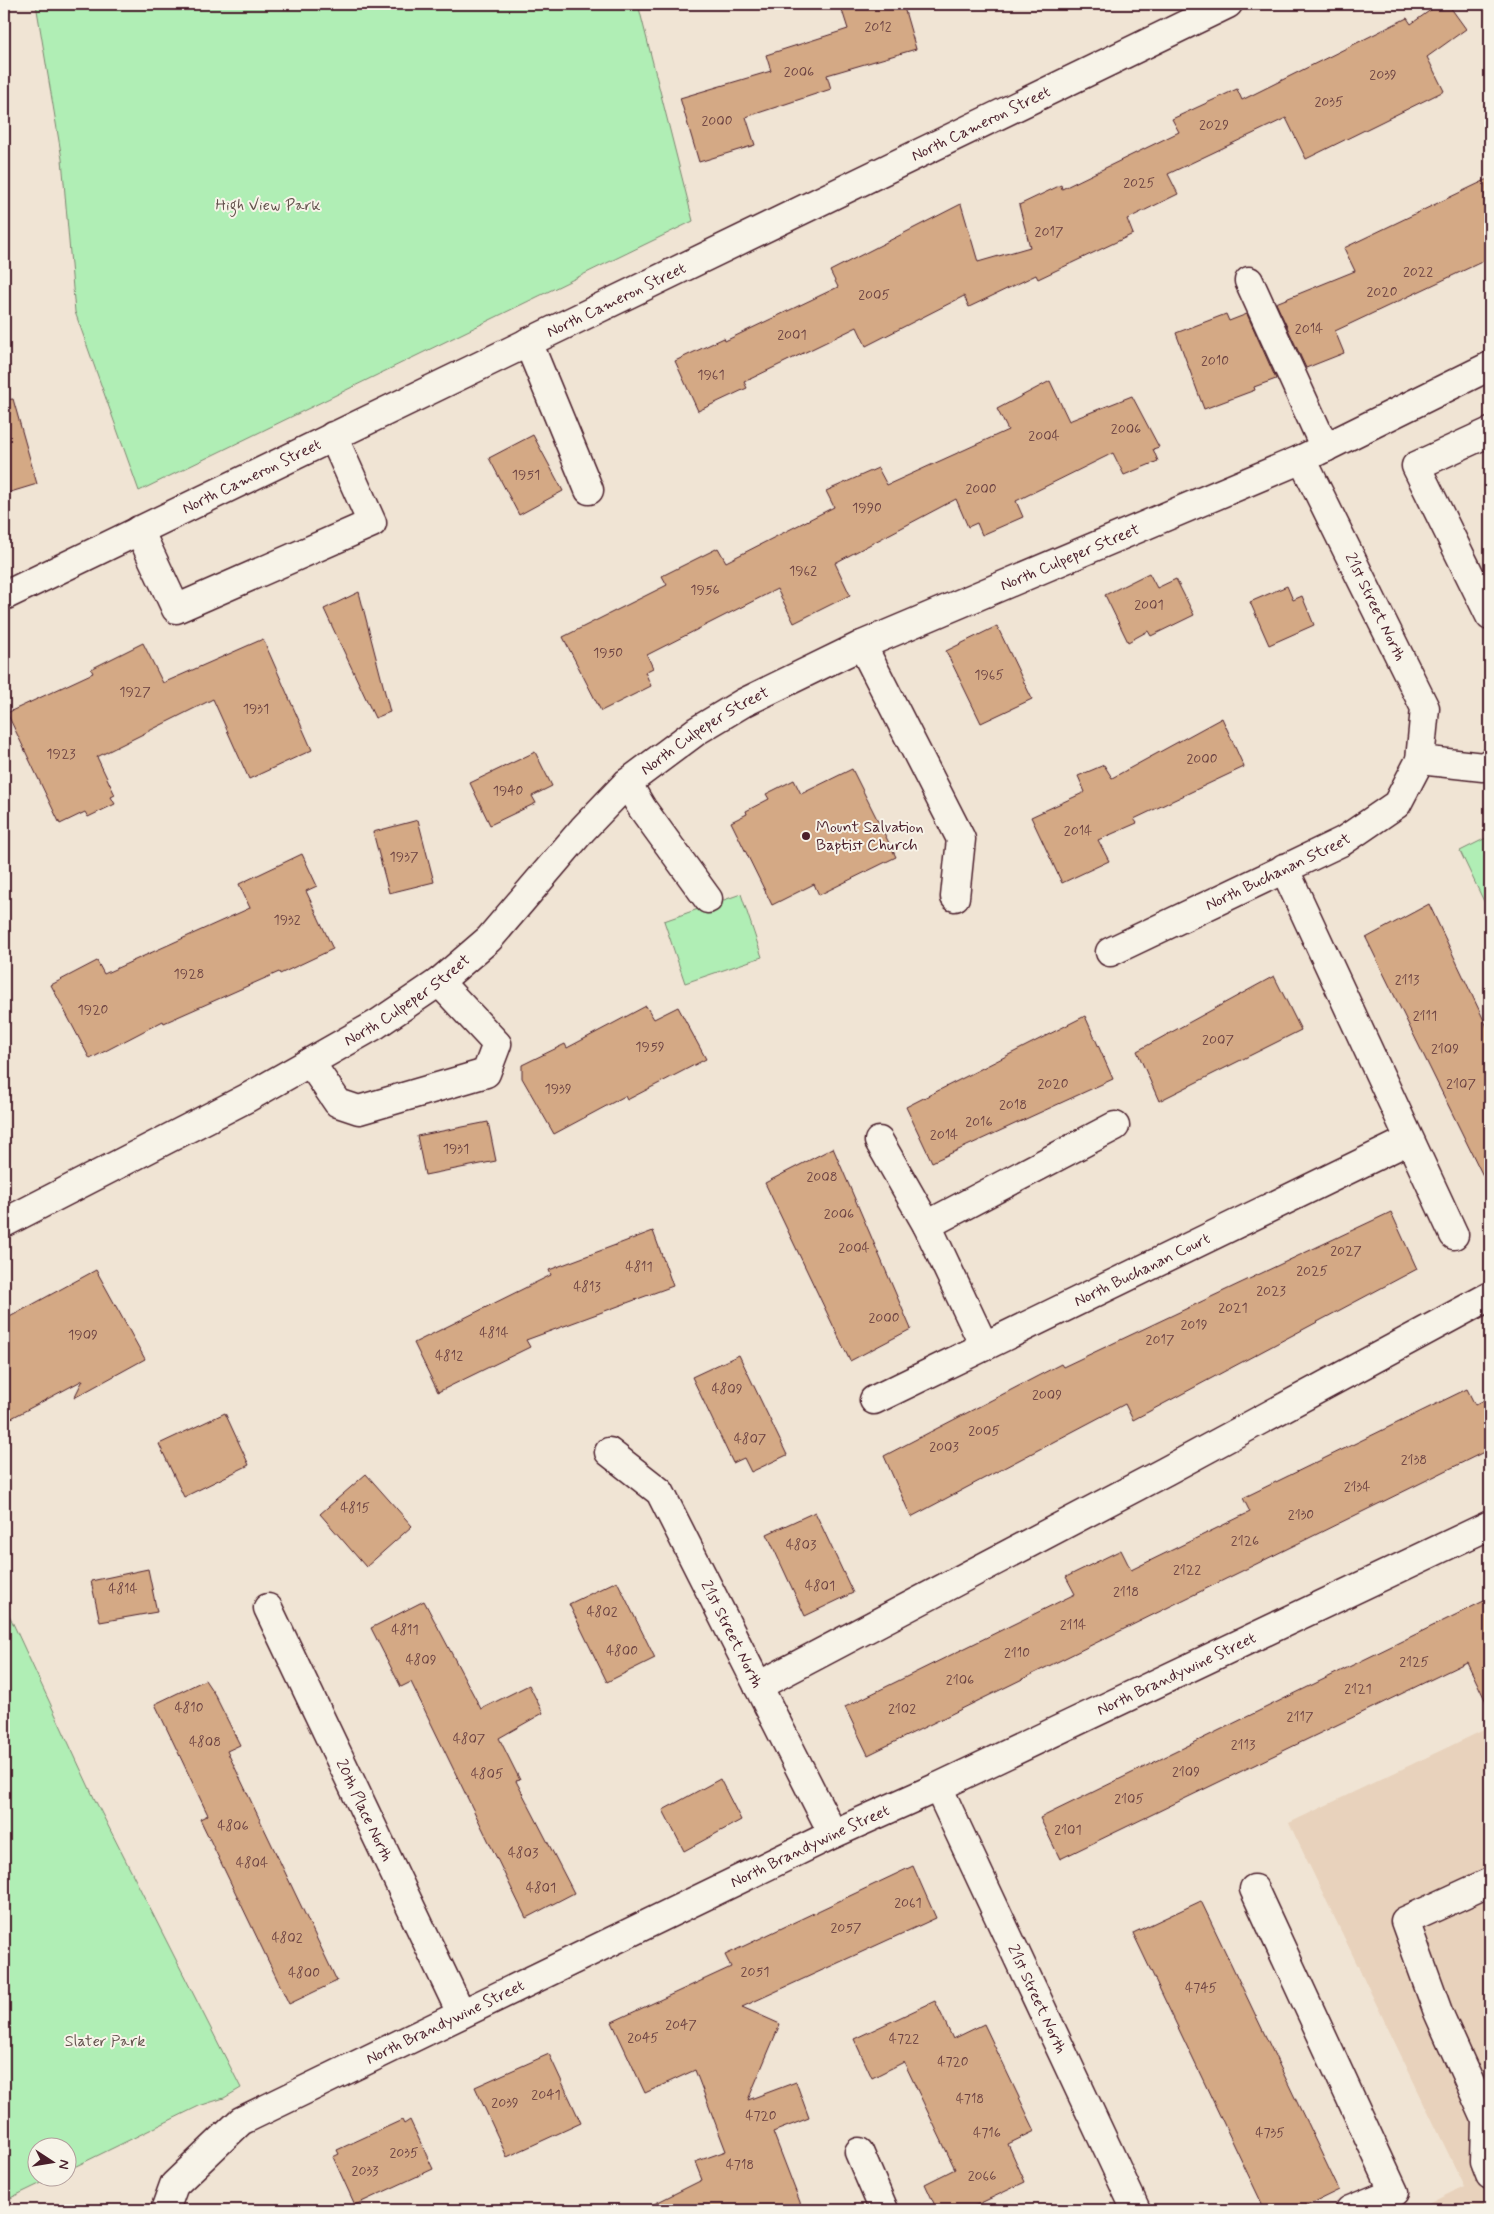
<svg xmlns="http://www.w3.org/2000/svg" width="1494" height="2214" viewBox="0 0 1494 2214" font-family="Mynerve,sans-serif">
  <rect width="100%" height="100%" fill="#f0e4d4"/>
  <filter id="ink" filterUnits="userSpaceOnUse"><feTurbulence type="fractalNoise" baseFrequency=".02" numOctaves="2"/><feDisplacementMap in="SourceGraphic" scale="10" xChannelSelector="R" yChannelSelector="G"/><feConvolveMatrix kernelMatrix="1 2 1 2 8 2 1 2 1" color-interpolation-filters="sRGB"/></filter>
  <g filter="url(#ink)">
    <path fill="#e8d2bc" d="M 1490,1727 L 1490,2210 L 1416,2210 L 1464,2186 L 1289,1823 Z"/>
    <path fill="#b0eeb5" stroke="#7d8670" d="M 36,4 L 638,4 L 693,221 L 139,491 L 75,312 L 62,159 Z
      M 1490,836 L 1490,914 L 1460,851 Z
      M 741,894 L 762,957 L 685,983 L 664,921 Z
      M 4,1604 L 95,1800 L 241,2088 L 224,2098 L 199,2106 L 68,2170 L 68,2146 L 38,2146 L 38,2176 L 54,2177 L 4,2201 Z"/>
    <path fill="#d4a985" stroke="#4a1f2b" d="M 840,4 L 903,4 L 916,49 L 827,75 L 831,89 L 746,117 L 755,145 L 699,162 L 680,98 L 771,71 L 766,55 L 848,29 Z
      M 1439,4 L 1448,4 L 1466,29 L 1427,57 L 1444,91 L 1306,159 L 1286,118 L 1168,174 L 1178,194 L 1127,219 L 1133,234 L 1038,279 L 1036,275 L 969,307 L 964,296 L 866,346 L 857,327 L 744,382 L 747,388 L 698,411 L 675,361 L 724,338 L 725,341 L 838,287 L 830,271 L 961,204 L 978,262 L 1030,247 L 1019,205 L 1061,185 L 1062,189 L 1179,132 L 1172,119 L 1237,89 L 1242,100 L 1407,18 L 1411,24 Z
      M 1490,178 L 1490,258 L 1335,331 L 1344,353 L 1306,368 L 1276,303 L 1355,271 L 1344,248 Z
      M 1226,314 L 1229,321 L 1247,314 L 1276,379 L 1254,387 L 1255,390 L 1204,409 L 1176,333 Z
      M 1050,381 L 1069,421 L 1132,396 L 1159,447 L 1153,449 L 1158,461 L 1124,475 L 1113,453 L 1016,501 L 1023,517 L 982,535 L 977,523 L 968,527 L 956,499 L 835,563 L 850,595 L 794,623 L 777,589 L 647,655 L 653,668 L 645,672 L 651,686 L 601,711 L 563,637 L 667,585 L 662,576 L 718,548 L 726,562 L 834,507 L 826,491 L 878,468 L 887,485 L 1008,430 L 997,409 Z
      M 13,399 L 37,484 L 4,494 L 4,400 Z
      M 533,435 L 563,491 L 519,515 L 489,458 Z
      M 1149,573 L 1157,588 L 1176,579 L 1194,615 L 1151,636 L 1148,631 L 1128,642 L 1105,595 Z
      M 1287,586 L 1293,600 L 1302,596 L 1314,625 L 1269,645 L 1250,602 Z
      M 359,592 L 390,712 L 375,718 L 324,609 Z
      M 997,626 L 1032,699 L 981,723 L 946,651 Z
      M 263,639 L 312,750 L 249,779 L 213,699 L 97,757 L 115,795 L 111,797 L 115,804 L 88,817 L 85,812 L 60,824 L 7,713 L 93,673 L 91,669 L 143,643 L 163,683 Z
      M 1222,718 L 1244,767 L 1134,819 L 1137,823 L 1098,840 L 1109,861 L 1062,883 L 1031,817 L 1085,792 L 1078,776 L 1104,765 L 1112,778 Z
      M 535,752 L 552,786 L 532,796 L 536,803 L 490,825 L 470,783 Z
      M 852,769 L 896,857 L 819,895 L 814,884 L 772,905 L 731,822 L 747,814 L 746,811 L 769,799 L 766,794 L 794,780 L 801,794 Z
      M 418,820 L 434,882 L 389,893 L 373,832 Z
      M 302,854 L 317,886 L 306,891 L 333,949 L 280,974 L 279,972 L 164,1023 L 163,1021 L 90,1059 L 51,985 L 97,961 L 104,974 L 250,908 L 239,884 Z
      M 1429,904 L 1490,1033 L 1490,1190 L 1366,938 Z
      M 1274,976 L 1301,1030 L 1159,1101 L 1137,1051 Z
      M 646,1006 L 654,1019 L 678,1007 L 706,1059 L 627,1100 L 625,1096 L 554,1134 L 522,1078 L 522,1065 L 565,1044 L 567,1048 Z
      M 1085,1016 L 1113,1079 L 932,1162 L 906,1107 Z
      M 488,1122 L 496,1161 L 425,1175 L 417,1136 Z
      M 833,1148 L 911,1329 L 850,1361 L 765,1183 Z
      M 1391,1212 L 1417,1269 L 1133,1420 L 1125,1404 L 911,1517 L 884,1456 L 1061,1364 L 1063,1367 Z
      M 653,1231 L 673,1286 L 526,1340 L 530,1347 L 438,1392 L 414,1343 L 551,1275 L 549,1270 Z
      M 96,1270 L 145,1359 L 74,1398 L 83,1380 L 4,1422 L 4,1320 Z
      M 739,1355 L 787,1455 L 751,1472 L 744,1458 L 733,1463 L 692,1377 Z
      M 1467,1389 L 1475,1405 L 1490,1397 L 1490,1449 L 868,1755 L 845,1707 L 1075,1594 L 1066,1577 L 1121,1550 L 1131,1570 L 1250,1512 L 1243,1498 Z
      M 225,1413 L 249,1465 L 184,1497 L 159,1444 Z
      M 366,1474 L 412,1526 L 366,1567 L 320,1514 Z
      M 815,1512 L 853,1593 L 805,1616 L 767,1534 Z
      M 148,1569 L 157,1612 L 100,1622 L 91,1581 Z
      M 617,1581 L 655,1658 L 607,1682 L 569,1604 Z
      M 1490,1598 L 1490,1710 L 1467,1662 L 1060,1859 L 1040,1818 Z
      M 424,1601 L 481,1709 L 529,1685 L 543,1713 L 499,1738 L 520,1780 L 516,1781 L 574,1893 L 526,1918 L 411,1682 L 401,1687 L 371,1628 Z
      M 205,1680 L 215,1695 L 240,1745 L 227,1751 L 337,1981 L 289,2004 L 200,1819 L 208,1815 L 155,1704 Z
      M 720,1779 L 741,1820 L 684,1851 L 663,1810 Z
      M 913,1866 L 936,1918 L 742,2007 L 780,2024 L 748,2100 L 796,2082 L 809,2118 L 773,2132 L 803,2210 L 642,2210 L 702,2180 L 695,2162 L 726,2151 L 695,2070 L 645,2093 L 612,2022 L 731,1967 L 725,1955 Z
      M 1201,1901 L 1339,2190 L 1298,2210 L 1265,2210 L 1133,1933 Z
      M 935,2001 L 953,2039 L 984,2024 L 1035,2131 L 1008,2144 L 1025,2182 L 966,2210 L 937,2210 L 925,2184 L 955,2169 L 904,2062 L 872,2078 L 854,2039 Z
      M 549,2054 L 581,2123 L 507,2157 L 475,2087 Z
      M 402,2120 L 404,2124 L 410,2120 L 433,2169 L 355,2205 L 333,2157 L 339,2154 L 337,2150 Z"/>
    <g fill="none" stroke-linecap="round" stroke-linejoin="round">
      <g stroke="#4a1f2b" stroke-width="31">
        <g id="minor">
          <path d="M 1249,281 L 1325,448"/>
          <path d="M 528,342 L 589,490"/>
          <path d="M 1490,432 L 1416,466 L 1490,616"/>
          <path d="M 139,530 L 176,609 L 372,523 L 333,436"/>
          <path id="s1" d="M 4,596 L 1228,4"/>
          <path d="M 862,645 L 961,839 L 955,897"/>
          <path d="M 1420,760 L 1483,767 L 1490,763"/>
          <path d="M 627,783 L 642,808 L 708,899"/>
          <path d="M 1284,868 L 1454,1235"/>
          <path id="s2" d="M 1110,952 L 1343,841 L 1397,804 L 1420,760 L 1425,708 L 1302,459"/>
          <path d="M 310,1062 L 338,1103 L 359,1110 L 486,1073 L 497,1044 L 439,982"/>
          <path d="M 879,1141 L 927,1225"/>
          <path id="s3" d="M 4,1223 L 247,1098 L 377,1024 L 439,982 L 489,939 L 583,829 L 627,783 L 698,730 L 743,703 L 862,645 L 1302,459 L 1490,366"/>
          <path d="M 984,1346 L 927,1225 L 1115,1126"/>
          <path id="s4" d="M 874,1400 L 1409,1140"/>
          <path id="s5" d="M 609,1452 L 660,1492 L 833,1834"/>
          <path id="s6" d="M 268,1608 L 461,2013"/>
          <path d="M 758,1686 L 1166,1471 L 1490,1296"/>
          <path id="s7" d="M 938,1787 L 1136,2210"/>
          <path d="M 1490,1882 L 1405,1921 L 1438,2012 L 1486,2119 L 1485,2162 L 1490,2175"/>
          <path d="M 1254,1889 L 1394,2192 L 1350,2210"/>
          <path d="M 859,2152 L 884,2210"/>
          <path id="s8" d="M 165,2210 L 174,2185 L 241,2121 L 833,1834 L 938,1787 L 1490,1525"/>
        </g>
      </g>
      <use href="#minor" stroke="#f7f3e8" stroke-width="28"/>
    </g>
  </g>
  <circle fill="#4a1f2b" stroke="#f7f3e8" stroke-width="2" cx="806" cy="836" r="5"/>
  <g text-anchor="middle" dominant-baseline="central" stroke-width="4" stroke-linejoin="round" paint-order="stroke">
    <g font-size="14" fill="#6c4242">
      <text x="878" y="27">2012</text>
      <text x="799" y="72">2006</text>
      <text x="1383" y="75">2039</text>
      <text x="1329" y="102">2035</text>
      <text x="717" y="121">2000</text>
      <text x="1214" y="125">2029</text>
      <text x="1139" y="183">2025</text>
      <text x="1049" y="232">2017</text>
      <text x="1418" y="272">2022</text>
      <text x="1382" y="292">2020</text>
      <text x="874" y="295">2005</text>
      <text x="1309" y="329">2014</text>
      <text x="792" y="335">2001</text>
      <text x="1215" y="361">2010</text>
      <text x="711" y="375">1961</text>
      <text x="1126" y="429">2006</text>
      <text x="1044" y="436">2004</text>
      <text x="526" y="475">1951</text>
      <text x="981" y="489">2000</text>
      <text x="867" y="508">1990</text>
      <text x="803" y="571">1962</text>
      <text x="705" y="590">1956</text>
      <text x="1149" y="605">2001</text>
      <text x="608" y="653">1950</text>
      <text x="989" y="675">1965</text>
      <text x="135" y="692">1927</text>
      <text x="256" y="709">1931</text>
      <text x="61" y="754">1923</text>
      <text x="1202" y="759">2000</text>
      <text x="508" y="791">1940</text>
      <text x="1078" y="831">2014</text>
      <text x="404" y="857">1937</text>
      <text x="287" y="920">1932</text>
      <text x="189" y="974">1928</text>
      <text x="1407" y="980">2113</text>
      <text x="93" y="1010">1920</text>
      <text x="1425" y="1016">2111</text>
      <text x="1218" y="1040">2007</text>
      <text x="650" y="1047">1959</text>
      <text x="1445" y="1049">2109</text>
      <text x="1053" y="1084">2020</text>
      <text x="1461" y="1084">2107</text>
      <text x="558" y="1089">1939</text>
      <text x="1013" y="1105">2018</text>
      <text x="979" y="1122">2016</text>
      <text x="944" y="1135">2014</text>
      <text x="456" y="1149">1931</text>
      <text x="822" y="1177">2008</text>
      <text x="839" y="1214">2006</text>
      <text x="854" y="1248">2004</text>
      <text x="1346" y="1251">2027</text>
      <text x="639" y="1267">4811</text>
      <text x="1312" y="1271">2025</text>
      <text x="587" y="1287">4813</text>
      <text x="1271" y="1291">2023</text>
      <text x="1233" y="1308">2021</text>
      <text x="884" y="1318">2000</text>
      <text x="1194" y="1325">2019</text>
      <text x="494" y="1333">4814</text>
      <text x="83" y="1335">1909</text>
      <text x="1160" y="1340">2017</text>
      <text x="449" y="1356">4812</text>
      <text x="727" y="1389">4809</text>
      <text x="1047" y="1395">2009</text>
      <text x="984" y="1431">2005</text>
      <text x="750" y="1439">4807</text>
      <text x="944" y="1447">2003</text>
      <text x="1414" y="1460">2138</text>
      <text x="1357" y="1487">2134</text>
      <text x="355" y="1508">4815</text>
      <text x="1301" y="1515">2130</text>
      <text x="1245" y="1541">2126</text>
      <text x="801" y="1545">4803</text>
      <text x="1187" y="1570">2122</text>
      <text x="820" y="1586">4801</text>
      <text x="123" y="1589">4814</text>
      <text x="1126" y="1592">2118</text>
      <text x="602" y="1612">4802</text>
      <text x="1073" y="1625">2114</text>
      <text x="405" y="1630">4811</text>
      <text x="622" y="1651">4800</text>
      <text x="1017" y="1653">2110</text>
      <text x="421" y="1660">4809</text>
      <text x="1414" y="1662">2125</text>
      <text x="960" y="1680">2106</text>
      <text x="1358" y="1689">2121</text>
      <text x="189" y="1708">4810</text>
      <text x="902" y="1709">2102</text>
      <text x="1300" y="1717">2117</text>
      <text x="469" y="1739">4807</text>
      <text x="205" y="1742">4808</text>
      <text x="1243" y="1745">2113</text>
      <text x="1186" y="1772">2109</text>
      <text x="487" y="1774">4805</text>
      <text x="1129" y="1799">2105</text>
      <text x="233" y="1826">4806</text>
      <text x="1068" y="1830">2101</text>
      <text x="523" y="1853">4803</text>
      <text x="252" y="1863">4804</text>
      <text x="541" y="1888">4801</text>
      <text x="908" y="1903">2061</text>
      <text x="846" y="1928">2057</text>
      <text x="287" y="1938">4802</text>
      <text x="755" y="1972">2051</text>
      <text x="304" y="1973">4800</text>
      <text x="1201" y="1988">4745</text>
      <text x="681" y="2025">2047</text>
      <text x="643" y="2038">2045</text>
      <text x="904" y="2039">4722</text>
      <text x="953" y="2062">4720</text>
      <text x="546" y="2095">2041</text>
      <text x="970" y="2099">4718</text>
      <text x="505" y="2103">2039</text>
      <text x="761" y="2116">4720</text>
      <text x="987" y="2133">4716</text>
      <text x="1270" y="2133">4735</text>
      <text x="404" y="2153">2035</text>
      <text x="740" y="2165">4718</text>
      <text x="365" y="2171">2033</text>
      <text x="982" y="2176">2066</text>
    </g>
    <g font-size="16" fill="#4a1f2b" stroke="#f7f3e8">
      <text stroke="none"><textPath href="#s1" startOffset="1085">North Cameron Street</textPath></text>
      <text stroke="none"><textPath href="#s1" startOffset="680">North Cameron Street</textPath></text>
      <text stroke="none"><textPath href="#s1" startOffset="275">North Cameron Street</textPath></text>
      <text stroke="none"><textPath href="#s3" startOffset="1271">North Culpeper Street</textPath></text>
      <text transform="translate(1375 607) rotate(64)">21st Street North</text>
      <text stroke="none"><textPath href="#s3" startOffset="866">North Culpeper Street</textPath></text>
      <text stroke="none"><textPath href="#s2" startOffset="186">North Buchanan Street</textPath></text>
      <text stroke="none"><textPath href="#s3" startOffset="461">North Culpeper Street</textPath></text>
      <text stroke="none"><textPath href="#s4" startOffset="298">North Buchanan Court</textPath></text>
      <text stroke="none"><textPath href="#s5" startOffset="224">21st Street North</textPath></text>
      <text stroke="none"><textPath href="#s8" startOffset="1156">North Brandywine Street</textPath></text>
      <text stroke="none"><textPath href="#s6" startOffset="224">20th Place North</textPath></text>
      <text stroke="none"><textPath href="#s8" startOffset="751">North Brandywine Street</textPath></text>
      <text stroke="none"><textPath href="#s7" startOffset="234">21st Street North</textPath></text>
      <text stroke="none"><textPath href="#s8" startOffset="346">North Brandywine Street</textPath></text>
    </g>
    <g font-size="16" fill="#64534e" stroke="#f7f3e8">
      <text x="268" y="205">High View Park</text>
      <text x="105" y="2041">Slater Park</text>
    </g>
    <g font-size="16" fill="#4a1f2b" stroke="#f7f3e8" text-anchor="start">
      <text x="816" y="827">Mount Salvation<tspan x="816" dy="18">Baptist Church</tspan></text>
    </g>
  </g>
  <rect width="1494" height="2214" fill="none" stroke="#f7f3e8" stroke-width="20"/>
  <rect x="10" y="10" width="1474" height="2194" fill="none" stroke="#4a1f2b" stroke-width="2" filter="url(#ink)"/>
  <g transform="translate(52 2162) rotate(102)"><circle r="24" fill="#f7f3e8" stroke="#b29e9c"/>
  <path d="M0-4L9 19L0 12L-9 19Z" fill="#4a1f2b"/>
  <text y="-8" font-size="14" font-weight="bold" text-anchor="middle" fill="#4a1f2b">N</text>
  </g>
</svg>
